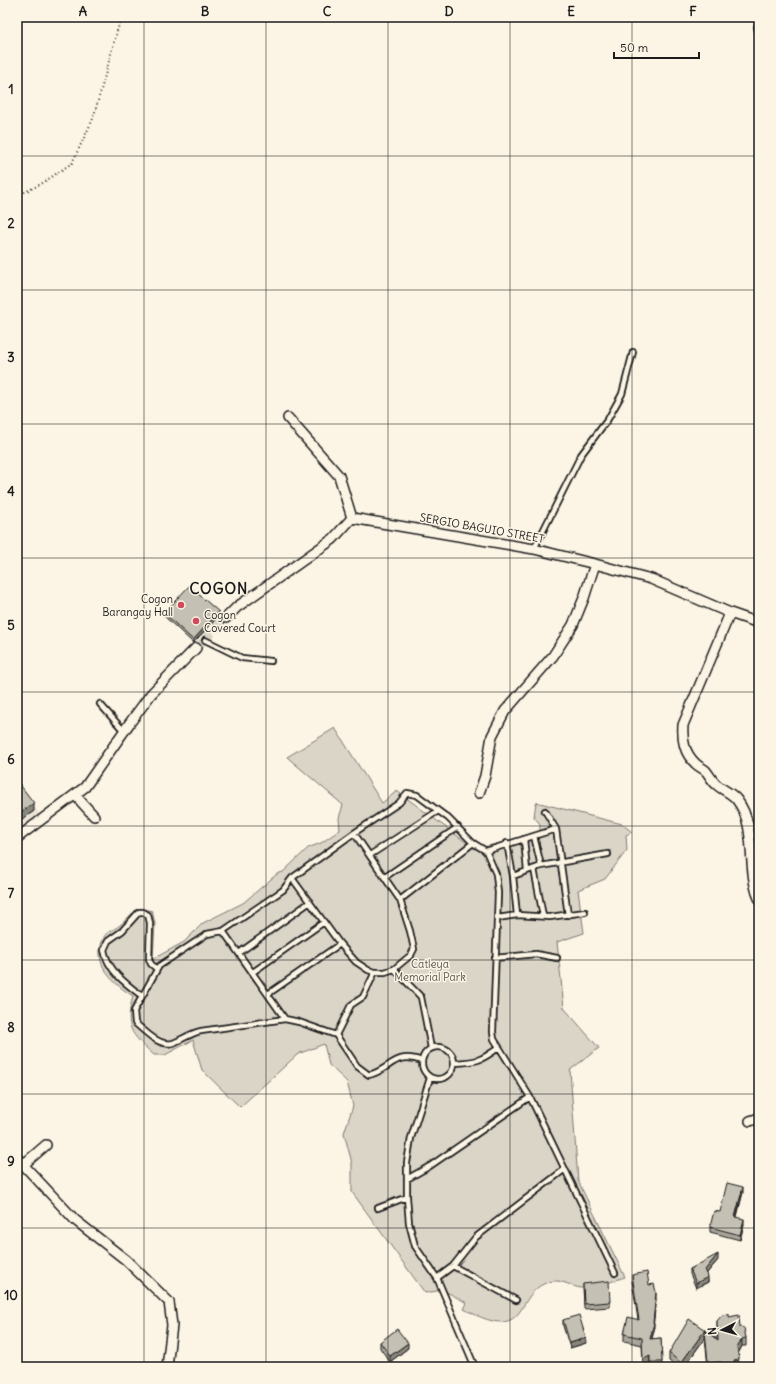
<svg xmlns="http://www.w3.org/2000/svg" width="776" height="1384" viewBox="0 0 776 1384" font-family="Delius,sans-serif">
  <rect width="100%" height="100%" fill="#fcf5e5"/>
  <filter id="ink" filterUnits="userSpaceOnUse"><feTurbulence type="fractalNoise" baseFrequency=".025" numOctaves="2"/><feDisplacementMap in="SourceGraphic" scale="8" xChannelSelector="R" yChannelSelector="G"/><feConvolveMatrix kernelMatrix="1 2 1 2 8 2 1 2 1" color-interpolation-filters="sRGB"/></filter>
  <g filter="url(#ink)">
    <path fill="#ebe5d6" d="M 17,784 L 41,816 L 17,835 Z"/>
    <path fill="#dbd5c8" stroke="#7c7872" d="M 335,728 L 382,803 L 397,791 L 475,849 L 534,835 L 540,831 L 540,824 L 534,817 L 536,802 L 622,824 L 632,832 L 626,835 L 627,850 L 605,879 L 578,890 L 584,933 L 557,942 L 564,1008 L 599,1048 L 570,1070 L 578,1181 L 625,1277 C 615,1280 590,1290 581,1288 C 573,1287 562,1280 554,1281 C 511,1287 535,1348 464,1309 L 467,1303 L 443,1290 L 425,1293 L 352,1192 L 352,1163 L 344,1133 L 353,1106 L 347,1082 L 329,1065 L 324,1044 L 298,1054 L 240,1107 L 202,1070 L 193,1040 L 165,1055 L 154,1055 C 131,1034 124,1028 133,996 C 115,985 93,966 102,942 C 103,940 104,936 106,934 C 109,931 115,929 119,926 C 132,915 134,906 152,911 L 155,923 L 153,959 L 184,942 L 203,923 L 243,903 L 277,874 L 283,872 L 308,848 L 321,843 L 340,830 L 339,818 L 343,805 L 287,757 Z"/>
    <g fill="none" stroke-linecap="round" stroke-linejoin="round">
      <path stroke="#dad4c7" stroke-width="9" stroke-dasharray="9 4.5" stroke-linecap="butt" d="M 196,648 L 226,618"/>
      <g stroke="#1c1c1c" stroke-width="8">
        <path id="lane" d="M 759,20 L 757,27 L 759,36
          M 534,549 L 581,455 L 608,419 L 622,394 L 633,352
          M 757,622 L 759,608
          M 205,640 L 242,658 L 271,661
          M 100,704 L 124,731
          M 545,811 L 556,829 L 568,915
          M 534,836 L 541,866
          M 524,839 L 527,871
          M 507,843 L 513,876 L 517,915
          M 486,851 L 556,829
          M 370,855 L 438,811
          M 534,869 L 543,916
          M 513,876 L 541,866 L 608,854
          M 385,877 L 458,827
          M 292,878 L 340,944 L 356,962 L 368,970 L 375,972 L 385,972 L 394,969 L 411,955 L 414,949 L 410,931 L 400,900 L 354,833
          M 400,900 L 473,843
          M 498,918 L 517,915 L 550,917 L 585,912
          M 223,931 L 285,1019
          M 239,953 L 310,902
          M 495,958 L 536,954 L 557,958
          M 394,969 L 421,997 L 431,1048
          M 253,972 L 324,922
          M 268,994 L 340,944
          M 142,996 C 126,984 108,971 104,950 L 108,941 L 122,931 L 139,912 L 143,912 L 148,915 L 150,923 L 149,959 L 151,964 L 157,969
          M 336,1035 L 351,1005 L 363,997 L 375,972
          M422 1063a16 16 0 1 1 32 0a16 16 0 1 1-32 0Z
          M 422,1061 C 394,1051 392,1069 369,1075 L 357,1066 L 336,1035 L 299,1022 L 285,1019 L 201,1031 C 191,1033 183,1039 173,1043 C 159,1047 145,1031 135,1023 L 134,1011 L 159,966 L 207,934 L 223,931 L 283,890 L 292,878 L 354,833 L 399,803 L 407,793 L 417,795 L 448,818 L 473,843 L 486,851 L 496,874 L 498,893 L 493,1032 L 494,1039 L 530,1097 L 615,1273
          M 454,1063 C 476,1062 481,1061 498,1048
          M 430,1078 L 411,1138 L 407,1163 L 407,1197 L 409,1223 L 415,1246 L 437,1278 L 475,1367
          M 407,1179 L 430,1166 L 530,1097
          M 378,1208 L 407,1197
          M 453,1266 L 516,1300
          M 437,1278 L 453,1266 L 476,1237 L 565,1169"/>
      </g>
      <g stroke="#1c1c1c" stroke-width="12">
        <path id="street" d="M 288,418 L 339,476 L 352,518
          M 352,518 L 534,549 L 595,564 L 651,579 L 730,613 L 759,623
          M 730,613 L 683,725 C 682,740 684,753 696,764 C 699,767 703,768 706,771 C 710,776 713,782 717,785 C 724,791 732,793 737,800 C 758,827 746,868 759,898
          M 226,618 L 237,607 L 333,539 L 352,518
          M 479,793 L 485,776 L 492,736 L 505,711 L 553,656 L 573,625 L 584,598 L 595,564
          M 75,795 L 94,816
          M 17,838 L 85,787 L 129,724 L 151,694 L 196,648
          M 750,1121 L 759,1118
          M 17,1158 L 75,1220 L 126,1260 L 169,1302 L 172,1325 L 167,1367
          M 23,1165 L 46,1145"/>
      </g>
      <path stroke="#1c1c1c" stroke-width="2" stroke-dasharray="1 3" stroke-linecap="butt" d="M 17,196 L 41,184 L 72,163 L 93,119 L 121,17"/>
      <use href="#lane" stroke="#fcf5e5" stroke-width="4.5"/>
      <use href="#street" stroke="#fcf5e5" stroke-width="9"/>
    </g>
    <path fill="#a9a59a" stroke="#1c1c1c" d="M 164,613 L 219,616 L 193,643 L 164,616 Z
      M 17,781 L 34,811 L 21,820 L 17,814 Z
      M 743,1192 L 737,1217 L 744,1224 L 740,1240 L 710,1232 L 710,1227 Z
      M 718,1260 L 707,1273 L 708,1282 L 696,1288 L 690,1274 L 690,1269 Z
      M 632,1275 L 649,1285 L 656,1299 L 653,1323 L 654,1330 L 652,1339 L 661,1338 L 662,1367 L 650,1367 L 650,1363 L 643,1366 L 642,1345 L 624,1341 L 624,1334 L 638,1320 L 632,1281 Z
      M 583,1284 L 610,1302 L 610,1307 L 584,1309 Z
      M 729,1317 L 740,1327 L 746,1338 L 746,1346 L 742,1346 L 738,1354 L 739,1367 L 708,1367 L 705,1338 L 705,1331 L 717,1339 L 717,1321 Z
      M 563,1320 L 586,1343 L 570,1348 L 563,1326 Z
      M 705,1338 L 684,1367 L 676,1367 L 669,1361 L 669,1353 Z
      M 380,1342 L 408,1348 L 390,1362 L 380,1348 Z"/>
    <path fill="#89867d" stroke="#1c1c1c" d="M 219,612 L 219,616 L 193,643 L 193,640 Z
      M 34,803 L 34,811 L 21,820 L 21,812 Z
      M 743,1187 L 743,1192 L 735,1222 L 735,1217 Z
      M 744,1219 L 744,1224 L 740,1240 L 740,1235 Z
      M 718,1254 L 718,1260 L 705,1275 L 705,1270 Z
      M 708,1277 L 708,1282 L 696,1288 L 696,1283 Z
      M 656,1292 L 656,1299 L 653,1330 L 653,1323 Z
      M 654,1323 L 654,1330 L 650,1346 L 650,1339 Z
      M 705,1330 L 705,1338 L 684,1367 L 681,1367 L 681,1363 Z
      M 586,1338 L 586,1343 L 570,1348 L 570,1343 Z
      M 742,1339 L 742,1346 L 737,1355 L 737,1348 Z
      M 408,1343 L 408,1348 L 390,1362 L 390,1356 Z
      M 650,1356 L 650,1363 L 643,1366 L 643,1359 Z"/>
    <path fill="#c4c0b3" stroke="#1c1c1c" d="M 189,586 L 219,612 L 193,640 L 164,613 Z
      M 17,781 L 34,803 L 21,812 L 17,806 Z
      M 727,1183 L 743,1187 L 735,1217 L 744,1219 L 740,1235 L 710,1227 L 714,1211 L 720,1212 Z
      M 718,1254 L 705,1270 L 708,1277 L 696,1283 L 690,1269 Z
      M 647,1272 L 649,1285 L 654,1284 L 656,1292 L 653,1323 L 654,1323 L 650,1339 L 661,1338 L 662,1362 L 650,1362 L 650,1356 L 643,1359 L 642,1338 L 624,1334 L 628,1317 L 639,1320 L 632,1275 Z
      M 609,1281 L 610,1302 L 584,1304 L 583,1284 Z
      M 729,1314 L 729,1317 L 739,1315 L 740,1327 L 744,1328 L 746,1338 L 742,1339 L 737,1348 L 739,1360 L 734,1361 L 734,1365 L 722,1367 L 721,1362 L 708,1363 L 705,1331 L 718,1340 L 717,1321 L 722,1315 Z
      M 579,1315 L 586,1338 L 570,1343 L 563,1320 Z
      M 689,1319 L 705,1330 L 681,1363 L 669,1353 Z
      M 397,1329 L 408,1343 L 390,1356 L 380,1342 Z"/>
  </g>
  <path fill="none" stroke="#1c1c1c" stroke-width="1" stroke-opacity="0.55" d="M 144,17 L 144,1367M 266,17 L 266,1367M 388,17 L 388,1367M 510,17 L 510,1367M 632,17 L 632,1367M 17,156 L 759,156M 17,290 L 759,290M 17,424 L 759,424M 17,558 L 759,558M 17,692 L 759,692M 17,826 L 759,826M 17,960 L 759,960M 17,1094 L 759,1094M 17,1228 L 759,1228"/>
  <g fill="#d1495b" stroke="#fcf5e5" stroke-width="1.5">
    <circle cx="181" cy="605" r="4"/>
    <circle cx="196" cy="621" r="4"/>
  </g>
  <g text-anchor="middle" dominant-baseline="central" stroke-width="3" stroke-linejoin="round" paint-order="stroke">
    <g font-size="11" fill="#1c1c1c" stroke="#fcf5e5">
      <text transform="translate(482 528) rotate(10)">SERGIO BAGUIO STREET</text>
    </g>
    <g font-size="11" fill="#1c1c1c" stroke="#fcf5e5" text-anchor="end">
      <text x="173" y="599">Cogon<tspan x="173" dy="13">Barangay Hall</tspan></text>
      <text x="204" y="615" text-anchor="start">Cogon<tspan x="204" dy="13">Covered Court</tspan></text>
    </g>
    <g font-size="11" fill="#555450" stroke="#fcf5e5">
      <text x="430" y="964">Catleya<tspan x="430" dy="13">Memorial Park</tspan></text>
    </g>
    <g font-size="15" font-weight="bold" letter-spacing="1" fill="#1c1c1c" stroke="#fcf5e5">
      <text x="219" y="588">COGON</text>
    </g>
  </g>
  <rect width="776" height="1384" fill="none" stroke="#fcf5e5" stroke-width="44"/>
  <g transform="translate(722 1330) rotate(264)" stroke="#fcf5e5" stroke-width="3" paint-order="stroke">
  <path d="M0-3L7 15L0 10L-7 15Z" fill="#1c1c1c"/>
  <text y="-6" font-size="11" font-weight="bold" text-anchor="middle" fill="#1c1c1c">N</text>
  </g>
  <path d="M614 52v6h85v-6" fill="none" stroke="#1c1c1c" stroke-width="2"/>
  <text x="620" y="52" font-size="12" fill="#1c1c1c" stroke="#fcf5e5" stroke-width="3" paint-order="stroke">50 m</text>
  <rect x="22" y="22" width="732" height="1340" fill="none" stroke="#1c1c1c" stroke-width="1.5"/>
  <g font-size="13" text-anchor="middle" font-weight="bold" fill="#1c1c1c">
    <text x="83" y="16">A</text>
    <text x="205" y="16">B</text>
    <text x="327" y="16">C</text>
    <text x="449" y="16">D</text>
    <text x="571" y="16">E</text>
    <text x="693" y="16">F</text>
    <text x="11" y="94">1</text>
    <text x="11" y="228">2</text>
    <text x="11" y="362">3</text>
    <text x="11" y="496">4</text>
    <text x="11" y="630">5</text>
    <text x="11" y="764">6</text>
    <text x="11" y="898">7</text>
    <text x="11" y="1032">8</text>
    <text x="11" y="1166">9</text>
    <text x="11" y="1300">10</text>
  </g>
</svg>
